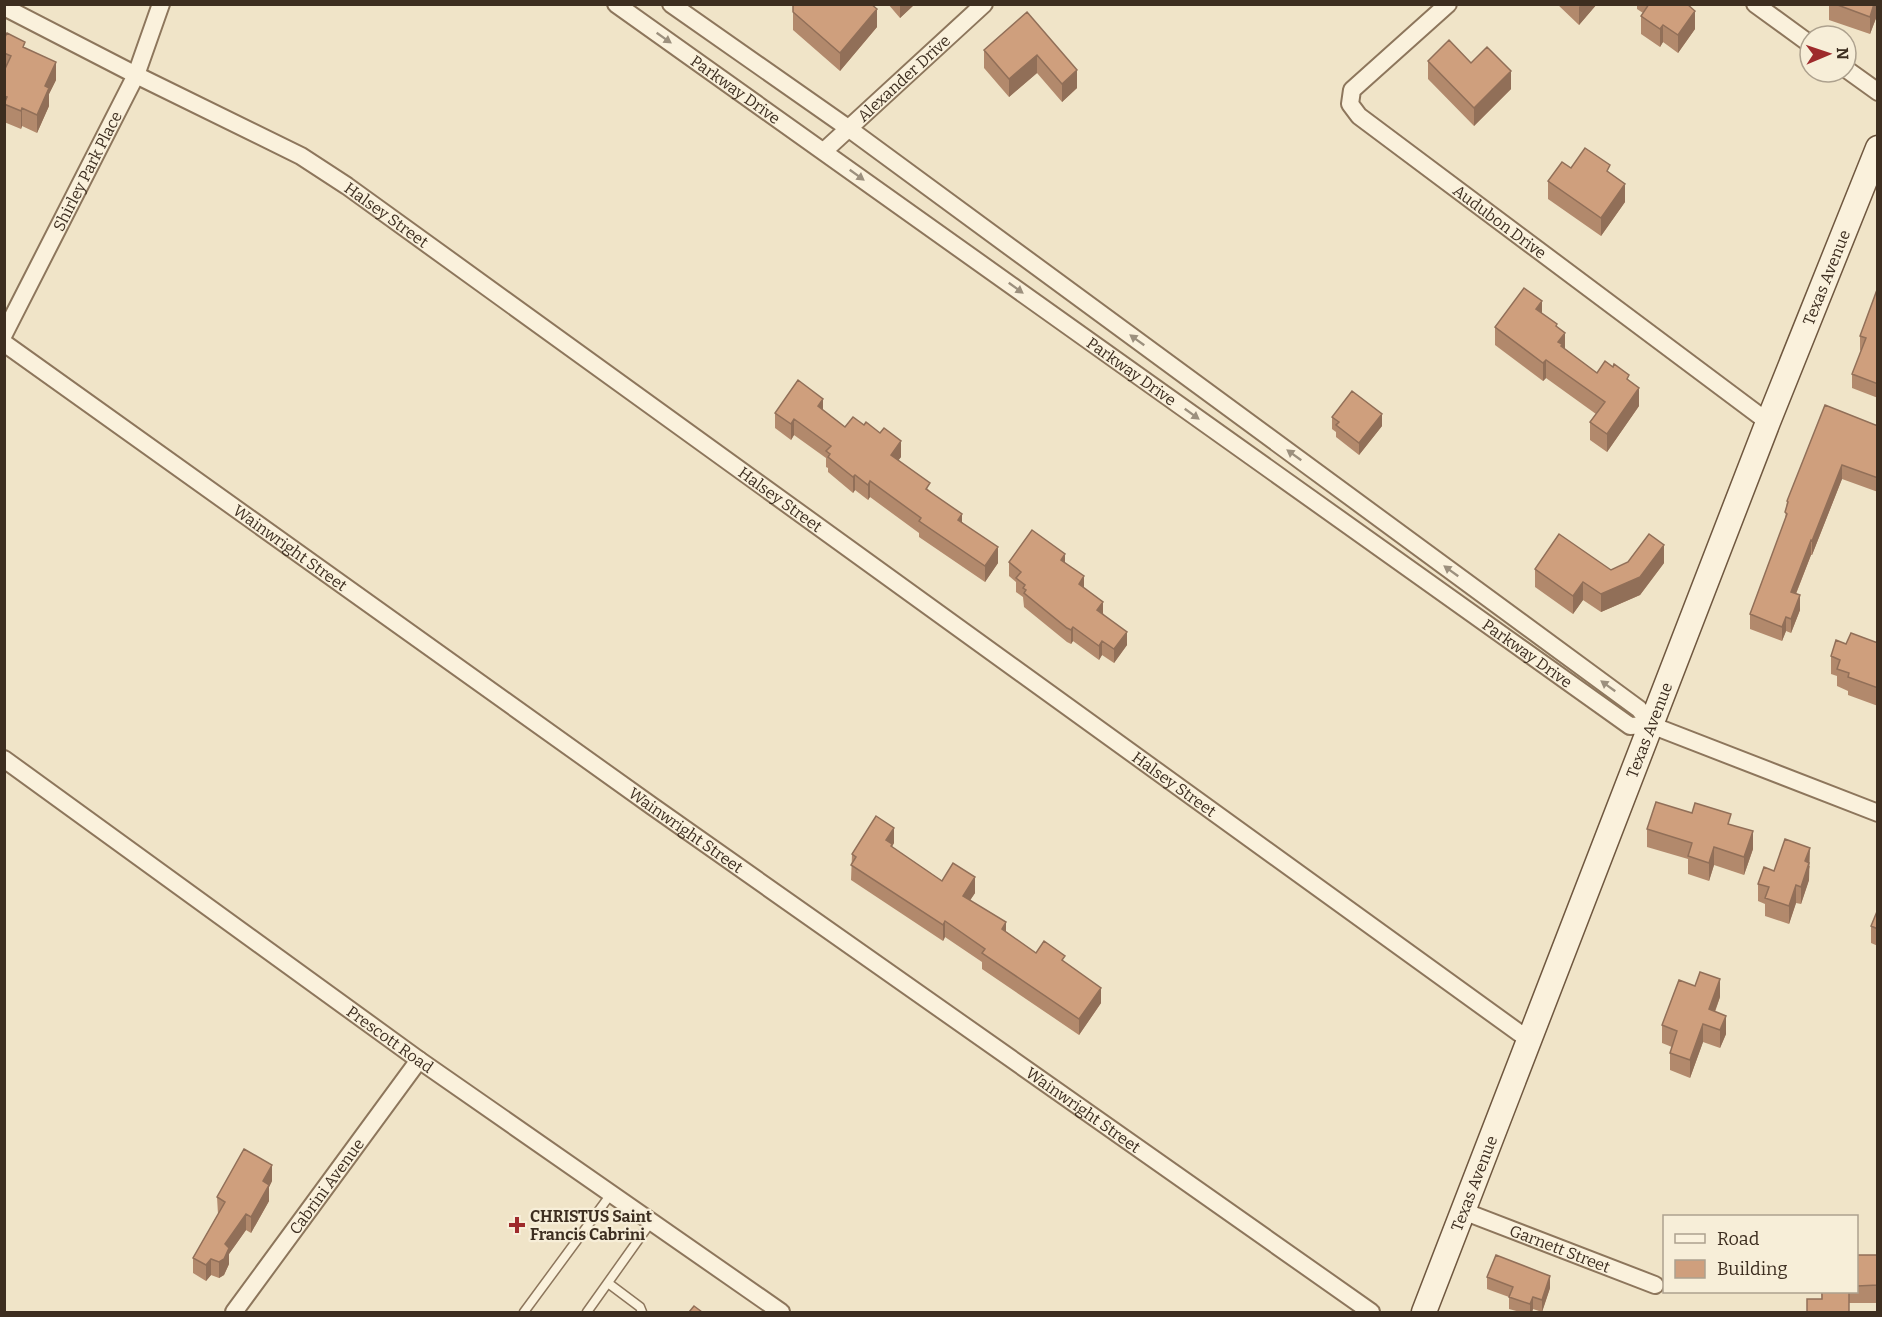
<svg xmlns="http://www.w3.org/2000/svg" width="1882" height="1317" viewBox="0 0 1882 1317" font-family="Bitter,serif">
  <rect width="100%" height="100%" fill="#f0e4c8"/>
  <g fill="none" stroke-linecap="round" stroke-linejoin="round">
    <g stroke="#8d765c" stroke-width="11">
      <path id="lane" d="M 608,1283 L 640,1307 L 642,1312
        M 524,1312 L 611,1194
        M 587,1312 L 651,1222"/>
    </g>
    <g stroke="#8d765c" stroke-width="20">
      <g id="street">
        <path id="s1" d="M 616,4 L 1630,726 L 1651,725 L 1878,813"/>
        <path d="M 671,4 L 848,128 L 1639,709 L 1651,725"/>
        <path id="s2" d="M 1448,4 L 1352,90 L 1350,104 L 1359,116 L 1768,422"/>
        <path d="M 1755,4 L 1810,44"/>
        <path id="s3" d="M 4,7 L 136,75 L 301,156 L 347,186 L 1529,1040"/>
        <path d="M 1846,69 L 1878,92"/>
        <path id="s4" d="M 824,151 L 984,4"/>
        <path id="s5" d="M 4,334 L 136,75 L 161,4"/>
        <path id="s6" d="M 4,343 L 652,806 L 1371,1312"/>
        <path id="s7" d="M 4,759 L 419,1060 L 781,1312"/>
        <path id="s8" d="M 1463,1211 L 1655,1285"/>
        <path id="s9" d="M 234,1312 L 419,1060"/>
      </g>
    </g>
    <g stroke="#6f573f" stroke-width="27">
      <g id="secondary">
        <path id="s10" d="M 1424,1312 L 1768,422 L 1878,148"/>
      </g>
    </g>
    <use href="#lane" stroke="#faf1dc" stroke-width="8"/>
    <use href="#street" stroke="#faf1dc" stroke-width="16"/>
    <use href="#secondary" stroke="#faf1dc" stroke-width="24"/>
  </g>
  <path fill="#b2896c" d="M 793,4 L 877,27 L 840,71 L 793,30 Z
    M 888,4 L 915,4 L 900,18 Z
    M 1557,4 L 1597,4 L 1579,25 Z
    M 1637,4 L 1688,4 L 1695,29 L 1678,53 L 1663,42 L 1660,47 L 1641,34 L 1641,16 L 1643,13 L 1637,9 Z
    M 1829,4 L 1878,4 L 1878,13 L 1870,34 L 1829,20 Z
    M 1027,12 L 1077,88 L 1062,102 L 1037,73 L 1009,97 L 984,68 L 984,50 Z
    M 4,39 L 25,48 L 56,80 L 49,94 L 49,106 L 37,133 L 22,126 L 21,129 L 4,122 Z
    M 1428,61 L 1471,63 L 1511,89 L 1474,126 L 1428,79 Z
    M 1571,168 L 1610,173 L 1625,202 L 1601,236 L 1548,199 L 1548,181 Z
    M 1878,287 L 1878,398 L 1852,388 L 1852,374 L 1861,351 L 1860,350 L 1860,336 Z
    M 1542,314 L 1557,327 L 1565,349 L 1597,373 L 1629,381 L 1639,406 L 1607,452 L 1590,440 L 1590,422 L 1596,414 L 1546,378 L 1543,381 L 1495,345 L 1495,327 Z
    M 823,410 L 845,427 L 901,457 L 898,460 L 962,522 L 998,563 L 985,582 L 919,537 L 919,533 L 870,497 L 868,500 L 855,490 L 853,493 L 828,472 L 828,468 L 826,467 L 826,458 L 794,435 L 791,440 L 775,428 L 775,413 Z
    M 1332,417 L 1382,426 L 1359,455 L 1336,437 L 1336,432 L 1332,429 Z
    M 1878,426 L 1878,492 L 1842,479 L 1812,555 L 1811,555 L 1796,594 L 1800,610 L 1791,633 L 1786,631 L 1782,641 L 1750,629 L 1750,614 L 1785,520 L 1787,501 Z
    M 1009,562 L 1065,563 L 1127,645 L 1114,663 L 1102,655 L 1099,660 L 1073,641 L 1071,644 L 1067,642 L 1024,607 L 1023,597 L 1016,592 L 1016,582 L 1009,576 Z
    M 1664,563 L 1640,595 L 1601,612 L 1583,600 L 1573,614 L 1535,587 L 1535,569 L 1611,570 Z
    M 1878,643 L 1878,706 L 1848,695 L 1848,691 L 1837,686 L 1837,676 L 1831,674 L 1831,656 L 1846,644 Z
    M 1692,813 L 1731,825 L 1753,849 L 1744,875 L 1714,865 L 1709,881 L 1688,874 L 1688,859 L 1647,847 L 1647,829 Z
    M 894,843 L 892,847 L 942,881 L 975,893 L 970,900 L 1006,932 L 1036,953 L 1065,962 L 1101,1003 L 1079,1035 L 982,969 L 982,962 L 945,937 L 943,941 L 851,880 L 852,854 Z
    M 1810,866 L 1809,869 L 1809,880 L 1801,904 L 1796,903 L 1789,924 L 1765,916 L 1765,904 L 1758,901 L 1758,884 L 1774,871 Z
    M 1878,909 L 1878,946 L 1871,943 L 1871,926 Z
    M 1720,997 L 1715,1012 L 1726,1034 L 1720,1048 L 1703,1042 L 1690,1078 L 1670,1070 L 1670,1053 L 1672,1047 L 1662,1043 L 1662,1025 Z
    M 272,1181 L 269,1187 L 269,1201 L 251,1233 L 246,1230 L 229,1254 L 229,1264 L 224,1275 L 219,1278 L 211,1275 L 206,1281 L 193,1273 L 193,1258 L 218,1214 L 217,1197 Z
    M 1857,1255 L 1878,1255 L 1878,1303 L 1849,1303 L 1822,1299 L 1821,1292 L 1857,1292 Z
    M 1487,1277 L 1550,1288 L 1542,1312 L 1533,1309 L 1532,1312 L 1520,1312 L 1509,1309 L 1509,1297 L 1487,1289 Z"/>
  <path fill="#916f58" d="M 900,4 L 915,4 L 900,18 Z
    M 1581,4 L 1597,4 L 1579,25 L 1579,7 Z
    M 1687,4 L 1688,4 L 1688,20 L 1695,11 L 1695,29 L 1678,53 L 1678,35 Z
    M 1874,4 L 1878,4 L 1878,13 L 1870,34 L 1870,17 Z
    M 877,9 L 877,27 L 840,71 L 840,53 Z
    M 1663,25 L 1663,42 L 1660,47 L 1660,29 Z
    M 1037,55 L 1037,73 L 1009,97 L 1009,79 Z
    M 56,62 L 56,80 L 49,94 L 49,106 L 37,133 L 37,115 L 45,86 Z
    M 1077,70 L 1077,88 L 1062,102 L 1062,84 Z
    M 1511,71 L 1511,89 L 1474,126 L 1474,108 Z
    M 22,108 L 22,126 L 21,129 L 21,111 Z
    M 1625,184 L 1625,202 L 1601,236 L 1601,218 Z
    M 1542,301 L 1542,319 L 1536,309 Z
    M 1565,333 L 1565,351 L 1562,354 L 1558,342 Z
    M 1546,360 L 1546,378 L 1543,381 L 1543,363 Z
    M 1639,388 L 1639,406 L 1607,452 L 1607,434 Z
    M 823,399 L 823,414 L 818,406 Z
    M 1382,414 L 1382,426 L 1359,455 L 1359,443 Z
    M 794,419 L 794,435 L 791,440 L 791,424 Z
    M 901,441 L 901,457 L 891,470 L 891,455 Z
    M 1842,465 L 1842,479 L 1812,555 L 1812,541 Z
    M 855,475 L 855,490 L 853,493 L 853,477 Z
    M 870,481 L 870,497 L 868,500 L 868,485 Z
    M 962,514 L 962,529 L 958,520 Z
    M 1811,540 L 1811,555 L 1791,606 L 1791,592 Z
    M 1664,545 L 1664,563 L 1640,595 L 1601,612 L 1601,594 Z
    M 998,547 L 998,563 L 985,582 L 985,566 Z
    M 1065,554 L 1065,568 L 1061,560 Z
    M 1084,576 L 1084,590 L 1079,584 Z
    M 1583,582 L 1583,600 L 1573,614 L 1573,596 Z
    M 1800,595 L 1800,610 L 1791,633 L 1791,619 Z
    M 1103,602 L 1103,616 L 1097,610 Z
    M 1786,617 L 1786,631 L 1782,641 L 1782,627 Z
    M 1073,627 L 1073,641 L 1071,644 L 1071,630 Z
    M 1127,632 L 1127,645 L 1114,663 L 1114,649 Z
    M 1102,641 L 1102,655 L 1099,660 L 1099,646 Z
    M 894,828 L 894,843 L 892,846 L 892,859 L 886,840 Z
    M 1753,831 L 1753,849 L 1744,875 L 1744,857 Z
    M 1714,847 L 1714,865 L 1709,881 L 1709,863 Z
    M 1810,848 L 1809,880 L 1801,904 L 1801,887 L 1805,861 Z
    M 975,877 L 975,893 L 963,911 L 963,896 Z
    M 1796,885 L 1796,903 L 1789,924 L 1789,906 Z
    M 945,921 L 945,937 L 943,941 L 943,925 Z
    M 1006,922 L 1006,937 L 1002,929 Z
    M 1720,979 L 1720,997 L 1709,1027 L 1709,1009 Z
    M 1101,988 L 1101,1003 L 1079,1035 L 1079,1019 Z
    M 1726,1016 L 1726,1034 L 1720,1048 L 1720,1030 Z
    M 1703,1024 L 1703,1042 L 1690,1078 L 1690,1060 Z
    M 272,1165 L 272,1181 L 269,1187 L 269,1201 L 251,1233 L 251,1217 L 263,1181 Z
    M 246,1214 L 246,1230 L 229,1254 L 229,1264 L 224,1275 L 219,1278 L 219,1262 L 225,1244 Z
    M 211,1259 L 211,1275 L 206,1281 L 206,1265 Z
    M 1550,1276 L 1550,1288 L 1542,1312 L 1542,1300 Z
    M 1533,1297 L 1533,1309 L 1532,1312 L 1530,1312 L 1530,1304 Z"/>
  <path fill="#cf9f7d" stroke="#916f58" stroke-width="1.5" d="M 793,4 L 871,4 L 877,9 L 840,53 L 793,12 Z
    M 1649,4 L 1687,4 L 1695,11 L 1678,35 L 1663,25 L 1660,29 L 1641,16 Z
    M 1835,4 L 1874,4 L 1870,17 Z
    M 1027,12 L 1077,70 L 1062,84 L 1037,55 L 1009,79 L 984,50 Z
    M 7,33 L 25,42 L 23,47 L 56,62 L 45,86 L 49,88 L 37,115 L 22,108 L 21,111 L 4,104 L 7,97 L 4,96 L 4,71 L 11,56 L 4,53 L 4,39 Z
    M 1449,40 L 1471,63 L 1487,47 L 1511,71 L 1474,108 L 1428,61 Z
    M 1585,148 L 1610,165 L 1607,171 L 1625,184 L 1601,218 L 1548,181 L 1562,162 L 1571,168 Z
    M 1878,287 L 1878,384 L 1852,374 L 1866,338 L 1860,336 Z
    M 1524,288 L 1542,301 L 1536,309 L 1557,324 L 1556,326 L 1565,333 L 1558,342 L 1562,344 L 1561,346 L 1597,373 L 1605,361 L 1613,367 L 1614,364 L 1629,375 L 1627,379 L 1639,388 L 1607,434 L 1590,422 L 1605,402 L 1546,360 L 1543,363 L 1495,327 Z
    M 798,380 L 823,399 L 818,406 L 845,427 L 853,417 L 864,425 L 866,422 L 880,433 L 884,428 L 901,441 L 891,455 L 930,483 L 926,489 L 962,514 L 958,520 L 998,547 L 985,566 L 919,521 L 921,518 L 870,481 L 868,485 L 855,475 L 853,477 L 828,457 L 830,454 L 826,451 L 831,446 L 794,419 L 791,424 L 775,413 Z
    M 1352,391 L 1382,414 L 1359,443 L 1336,425 L 1339,422 L 1332,417 Z
    M 1825,405 L 1878,426 L 1878,478 L 1842,465 L 1812,541 L 1811,540 L 1791,592 L 1800,595 L 1791,619 L 1786,617 L 1782,627 L 1750,614 L 1787,514 L 1785,512 L 1788,502 L 1787,501 Z
    M 1032,530 L 1065,554 L 1061,560 L 1084,576 L 1079,584 L 1103,602 L 1097,610 L 1127,632 L 1114,649 L 1102,641 L 1099,646 L 1073,627 L 1071,630 L 1067,628 L 1024,593 L 1026,590 L 1023,588 L 1025,585 L 1016,578 L 1021,572 L 1009,562 Z
    M 1559,534 L 1611,570 L 1628,562 L 1649,534 L 1664,545 L 1640,577 L 1601,594 L 1583,582 L 1573,596 L 1535,569 Z
    M 1851,633 L 1878,643 L 1878,688 L 1848,677 L 1849,673 L 1837,669 L 1840,660 L 1831,656 L 1836,640 L 1846,644 Z
    M 1656,802 L 1692,813 L 1695,803 L 1731,814 L 1728,824 L 1753,831 L 1744,857 L 1714,847 L 1709,863 L 1688,856 L 1692,843 L 1647,829 Z
    M 876,816 L 894,828 L 886,840 L 892,844 L 891,846 L 942,881 L 953,863 L 975,877 L 963,896 L 1006,922 L 1002,929 L 1036,953 L 1044,941 L 1065,956 L 1062,960 L 1101,988 L 1079,1019 L 982,953 L 985,949 L 945,921 L 943,925 L 851,865 L 856,857 L 852,854 Z
    M 1785,839 L 1810,848 L 1805,861 L 1809,863 L 1801,887 L 1796,885 L 1789,906 L 1765,898 L 1769,887 L 1758,884 L 1764,867 L 1774,871 Z
    M 1878,909 L 1878,929 L 1871,926 Z
    M 1700,972 L 1720,979 L 1709,1009 L 1726,1016 L 1720,1030 L 1703,1024 L 1690,1060 L 1670,1053 L 1677,1031 L 1662,1025 L 1679,980 L 1695,986 Z
    M 244,1149 L 272,1165 L 263,1181 L 269,1185 L 251,1217 L 246,1214 L 225,1244 L 229,1248 L 224,1259 L 219,1262 L 211,1259 L 206,1265 L 193,1258 L 225,1202 L 217,1197 Z
    M 1496,1255 L 1550,1276 L 1542,1300 L 1533,1297 L 1530,1304 L 1509,1297 L 1513,1287 L 1487,1277 Z
    M 1857,1255 L 1878,1255 L 1878,1285 L 1857,1286 Z
    M 1822,1292 L 1849,1292 L 1849,1312 L 1807,1312 L 1807,1299 L 1822,1299 Z
    M 694,1306 L 702,1312 L 689,1312 Z"/>
  <defs><path id="oneway-solid" d="M-6-.8H1V-3.2L6.5 0L1 3.2V.8H-6Z" transform="scale(1.5)"/></defs>
  <g fill="#9c907e">
    <use href="#oneway-solid" transform="translate(664 38) rotate(35)"/>
    <use href="#oneway-solid" transform="translate(857 175) rotate(36)"/>
    <use href="#oneway-solid" transform="translate(1016 288) rotate(36)"/>
    <use href="#oneway-solid" transform="translate(1137 340) rotate(-144)"/>
    <use href="#oneway-solid" transform="translate(1192 414) rotate(36)"/>
    <use href="#oneway-solid" transform="translate(1294 455) rotate(-144)"/>
    <use href="#oneway-solid" transform="translate(1451 571) rotate(-144)"/>
    <use href="#oneway-solid" transform="translate(1608 686) rotate(-144)"/>
  </g>
  <path fill="#9e2a2b" stroke="#f7eed8" stroke-width="2" d="M514 1216h6v6h6v6h-6v6h-6v-6h-6v-6h6z"/>
  <g text-anchor="middle" dominant-baseline="central" stroke-width="4.5" stroke-linejoin="round" paint-order="stroke">
    <g font-size="16" fill="#3d2e20" stroke="#f7eed8">
      <text stroke="none"><textPath href="#s4" startOffset="108">Alexander Drive</textPath></text>
      <text stroke="none"><textPath href="#s1" startOffset="147">Parkway Drive</textPath></text>
      <text stroke="none"><textPath href="#s5" startOffset="183">Shirley Park Place</textPath></text>
      <text stroke="none"><textPath href="#s3" startOffset="436">Halsey Street</textPath></text>
      <text stroke="none"><textPath href="#s2" startOffset="334">Audubon Drive</textPath></text>
      <text stroke="none"><textPath href="#s10" startOffset="1110">Texas Avenue</textPath></text>
      <text stroke="none"><textPath href="#s1" startOffset="633">Parkway Drive</textPath></text>
      <text stroke="none"><textPath href="#s3" startOffset="922">Halsey Street</textPath></text>
      <text stroke="none"><textPath href="#s6" startOffset="352">Wainwright Street</textPath></text>
      <text stroke="none"><textPath href="#s1" startOffset="1119">Parkway Drive</textPath></text>
      <text stroke="none"><textPath href="#s10" startOffset="624">Texas Avenue</textPath></text>
      <text stroke="none"><textPath href="#s3" startOffset="1408">Halsey Street</textPath></text>
      <text stroke="none"><textPath href="#s6" startOffset="838">Wainwright Street</textPath></text>
      <text stroke="none"><textPath href="#s7" startOffset="477">Prescott Road</textPath></text>
      <text stroke="none"><textPath href="#s6" startOffset="1324">Wainwright Street</textPath></text>
      <text stroke="none"><textPath href="#s10" startOffset="138">Texas Avenue</textPath></text>
      <text stroke="none"><textPath href="#s9" startOffset="156">Cabrini Avenue</textPath></text>
      <text stroke="none"><textPath href="#s8" startOffset="104">Garnett Street</textPath></text>
    </g>
    <g font-size="16" font-weight="bold" fill="#3d2e20" stroke="#f7eed8" text-anchor="start">
      <text x="530" y="1216">CHRISTUS Saint<tspan x="530" dy="18">Francis Cabrini</tspan></text>
    </g>
  </g>
  <rect width="1882" height="1317" fill="none" stroke="#3d2e20" stroke-width="12"/>
  <rect x="1663" y="1215" width="195" height="78" fill="#f7eed8" stroke="#ada18e" stroke-width="1.5"/>
  <rect x="1675" y="1234" width="30" height="9" fill="#faf1dc" stroke="#ada18e" stroke-width="1.5"/>
  <text x="1717" y="1245" font-size="18" fill="#3d2e20">Road</text>
  <rect x="1675" y="1260" width="30" height="18" fill="#cf9f7d" stroke="#ada18e" stroke-width="1.5"/>
  <text x="1717" y="1275" font-size="18" fill="#3d2e20">Building</text>
  <g transform="translate(1828 54) rotate(88)"><circle r="28" fill="#f7eed8" stroke="#ada18e" stroke-width="1.5"/>
  <path d="M0-4.5L10 22L0 15L-10 22Z" fill="#9e2a2b"/>
  <text y="-9" font-size="16" font-weight="bold" text-anchor="middle" fill="#3d2e20">N</text>
  </g>
</svg>
